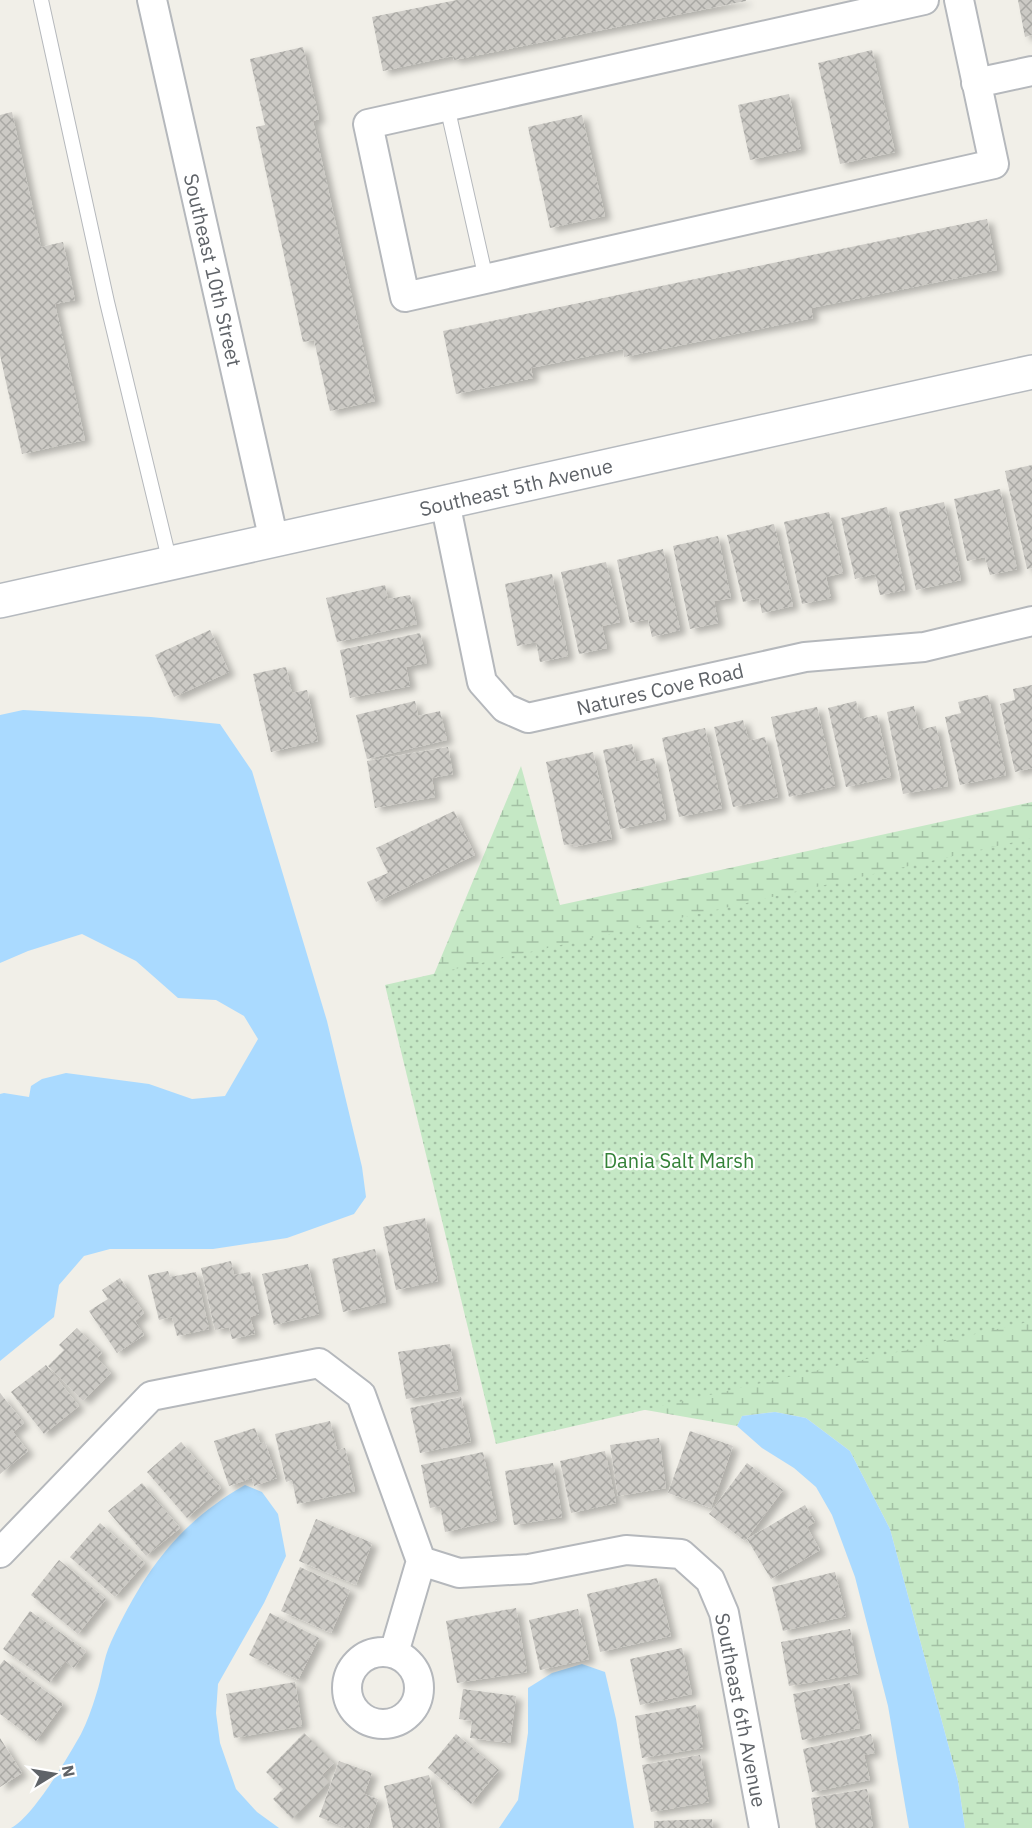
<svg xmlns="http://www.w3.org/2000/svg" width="1032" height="1828" viewBox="0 0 1032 1828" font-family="'IBM Plex Sans',sans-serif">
  <defs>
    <pattern id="wetland-marsh" width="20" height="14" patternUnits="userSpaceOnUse" patternTransform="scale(1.5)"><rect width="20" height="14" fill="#c5e8c5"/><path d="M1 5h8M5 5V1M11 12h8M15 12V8" fill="none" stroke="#a3c0a4"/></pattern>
    <pattern id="park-dots" width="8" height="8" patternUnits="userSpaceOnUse" patternTransform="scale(1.5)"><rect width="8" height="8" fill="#c5e8c5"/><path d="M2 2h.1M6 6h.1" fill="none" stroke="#a3c0a4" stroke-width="1.8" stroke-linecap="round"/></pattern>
    <pattern id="building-cross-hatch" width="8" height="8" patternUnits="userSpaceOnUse" patternTransform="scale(1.5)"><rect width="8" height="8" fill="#cccac5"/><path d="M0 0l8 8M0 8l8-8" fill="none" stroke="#a9a8a4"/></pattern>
    <filter id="shadow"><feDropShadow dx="6" dy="4" stdDeviation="3" flood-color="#0004"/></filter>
  </defs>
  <rect width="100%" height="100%" fill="#f1efe8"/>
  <path fill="url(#wetland-marsh)" d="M 521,766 L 560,905 L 1032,802 L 1032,1828 L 965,1828 L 958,1781 L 890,1529 L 850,1451 L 806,1418 L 775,1412 L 742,1416 L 737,1426 L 640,1409 L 402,1051 Z"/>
  <path fill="url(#park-dots)" d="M 1032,838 L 1032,1321 L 496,1444 L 385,985 Z"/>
  <path fill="#aadaff" d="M 23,710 L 151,717 L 220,724 L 252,771 L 327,1021 L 362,1167 L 366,1197 L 354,1214 L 287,1238 L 213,1249 L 110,1249 L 84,1256 L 59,1285 L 54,1317 L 0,1361 L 0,1094 L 4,1093 L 29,1097 L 31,1086 L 42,1079 L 66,1073 L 149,1084 L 192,1099 L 225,1096 L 258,1039 L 244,1016 L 216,1000 L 178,998 L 136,961 L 82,934 L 28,951 L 0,963 L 0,715 Z
    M 775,1412 L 806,1418 L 850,1451 L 890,1529 L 958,1781 L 965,1828 L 909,1828 L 888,1706 L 855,1577 L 832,1515 L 816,1487 L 794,1468 L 762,1448 L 737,1426 L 742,1416 Z
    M 245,1485 L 262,1492 L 278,1514 L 286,1556 L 264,1603 L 218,1684 L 216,1713 L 220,1743 L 236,1789 L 257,1812 L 279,1828 L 11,1828 C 33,1817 68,1757 81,1734 C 87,1722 92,1708 96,1695 C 102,1678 103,1659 111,1642 C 144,1572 177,1524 245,1485 Z
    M 582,1664 L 605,1672 L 616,1719 L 634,1828 L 499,1828 L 518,1800 L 528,1733 L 528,1688 L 552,1673 Z"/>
  <path fill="url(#building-cross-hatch)" filter="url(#shadow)" d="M 457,0 L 746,0 L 746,1 L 454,60 L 453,56 L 383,71 L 372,17 Z
    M 1018,0 L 1032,0 L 1032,35 L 1025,37 Z
    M 303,47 L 319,119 L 313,121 L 375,401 L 330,411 L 314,340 L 303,342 L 256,127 L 265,125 L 250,59 Z
    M 872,50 L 895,152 L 840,164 L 818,63 Z
    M 789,94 L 801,149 L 750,160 L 738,105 Z
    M 12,112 L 41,247 L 63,242 L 75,300 L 55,304 L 85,440 L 22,454 L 0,355 L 0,115 Z
    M 582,115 L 605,216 L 550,228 L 528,127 Z
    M 987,219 L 997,270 L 811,308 L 813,318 L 624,357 L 623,349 L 531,368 L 533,378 L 456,394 L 443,331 Z
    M 1032,465 L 1032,568 L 1027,569 L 1005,471 Z
    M 1000,489 L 1017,569 L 990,575 L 985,557 L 967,561 L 954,499 Z
    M 944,502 L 961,580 L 916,590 L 899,512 Z
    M 887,507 L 905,590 L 880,595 L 875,574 L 855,579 L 841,518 Z
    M 829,512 L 843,573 L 826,577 L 831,598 L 802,604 L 784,522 Z
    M 774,524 L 793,606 L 762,613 L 759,598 L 743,602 L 727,535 Z
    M 718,536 L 731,598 L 714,601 L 718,623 L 690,629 L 673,546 Z
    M 663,549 L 680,630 L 652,637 L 648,619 L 630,623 L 617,560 Z
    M 606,562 L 620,622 L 602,626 L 607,648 L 579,654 L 561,572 Z
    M 552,574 L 568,656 L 540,662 L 536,642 L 517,646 L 505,584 Z
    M 385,585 L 388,599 L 410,595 L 417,624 L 337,642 L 326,598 Z
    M 210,630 L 229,672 L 174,697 L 155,655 Z
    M 420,633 L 427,663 L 406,667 L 410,686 L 350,698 L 340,650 Z
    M 286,667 L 292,693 L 307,690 L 318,741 L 271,752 L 253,674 Z
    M 1032,685 L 1032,768 L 1015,772 L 1000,704 L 1015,700 L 1013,689 Z
    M 988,695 L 1006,775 L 960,785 L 945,717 L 961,713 L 958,702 Z
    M 415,701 L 418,716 L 440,711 L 447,740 L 367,759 L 356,715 Z
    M 856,701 L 860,719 L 877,715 L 891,777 L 846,787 L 828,708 Z
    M 914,706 L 919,730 L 936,726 L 948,786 L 903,794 L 887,712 Z
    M 817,707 L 835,786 L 789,797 L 771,717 Z
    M 743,720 L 749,741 L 765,737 L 778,797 L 733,807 L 714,727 Z
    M 705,728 L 722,808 L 679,817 L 662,738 Z
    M 632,744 L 636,762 L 654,758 L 666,819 L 620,829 L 603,750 Z
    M 448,747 L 453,774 L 432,778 L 435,797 L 375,808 L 367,761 Z
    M 593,752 L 612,839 L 573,847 L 573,844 L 564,845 L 546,762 Z
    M 454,811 L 475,855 L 376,902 L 367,882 L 388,873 L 376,848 Z
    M 425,1218 L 438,1281 L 396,1290 L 383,1227 Z
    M 375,1249 L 386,1302 L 343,1312 L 332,1259 Z
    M 231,1261 L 234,1275 L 250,1272 L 259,1314 L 250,1317 L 255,1334 L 232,1339 L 229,1327 L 215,1330 L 201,1268 Z
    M 308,1264 L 319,1314 L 274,1325 L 262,1274 Z
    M 168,1271 L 170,1277 L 196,1272 L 209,1329 L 177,1336 L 172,1317 L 159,1320 L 148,1275 Z
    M 120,1278 L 144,1313 L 135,1321 L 144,1335 L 117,1353 L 89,1311 L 108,1299 L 102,1290 Z
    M 77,1328 L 102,1353 L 97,1358 L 111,1373 L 83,1401 L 48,1366 L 64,1350 L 59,1345 Z
    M 450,1344 L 458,1391 L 406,1399 L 398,1352 Z
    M 46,1365 L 79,1406 L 44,1434 L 11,1392 Z
    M 0,1393 L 24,1423 L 13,1432 L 28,1451 L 0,1474 Z
    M 461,1397 L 471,1442 L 420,1453 L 410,1408 Z
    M 330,1421 L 337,1450 L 345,1448 L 355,1491 L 297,1504 L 292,1480 L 286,1482 L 275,1434 Z
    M 255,1428 L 260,1443 L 265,1442 L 277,1478 L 254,1486 L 252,1478 L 229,1486 L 214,1441 Z
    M 690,1431 L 733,1446 L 711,1508 L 668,1493 Z
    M 659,1438 L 666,1488 L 618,1496 L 610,1445 Z
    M 181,1442 L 221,1488 L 187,1518 L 147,1472 Z
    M 605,1451 L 616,1503 L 571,1513 L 560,1461 Z
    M 483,1452 L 497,1520 L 445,1532 L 440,1506 L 430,1508 L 421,1465 Z
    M 553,1463 L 562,1517 L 514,1525 L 505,1471 Z
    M 747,1463 L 783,1490 L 745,1541 L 709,1514 Z
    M 142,1483 L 180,1528 L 146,1556 L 108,1511 Z
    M 805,1505 L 815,1522 L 807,1527 L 820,1550 L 771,1579 L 747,1539 Z
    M 316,1519 L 372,1543 L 356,1585 L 299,1561 Z
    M 100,1523 L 145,1563 L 115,1597 L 70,1557 Z
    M 59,1560 L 106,1599 L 78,1634 L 31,1595 Z
    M 300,1567 L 350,1590 L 331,1633 L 281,1611 Z
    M 835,1572 L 846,1616 L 783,1631 L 772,1587 Z
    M 657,1578 L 671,1636 L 600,1652 L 587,1594 Z
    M 516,1608 L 527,1672 L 457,1683 L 446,1621 Z
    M 578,1609 L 589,1659 L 540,1670 L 529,1620 Z
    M 30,1611 L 86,1651 L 74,1668 L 65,1661 L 50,1682 L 3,1649 Z
    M 270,1613 L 319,1638 L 298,1680 L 249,1655 Z
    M 850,1629 L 858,1674 L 789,1686 L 781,1642 Z
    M 682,1648 L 692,1694 L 640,1705 L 630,1659 Z
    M 4,1660 L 63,1704 L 36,1741 L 0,1714 L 0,1665 Z
    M 295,1682 L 302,1726 L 234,1738 L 226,1694 Z
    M 850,1683 L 860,1728 L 802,1740 L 793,1694 Z
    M 463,1689 L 516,1696 L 510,1743 L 470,1738 L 472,1721 L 459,1719 Z
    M 696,1705 L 703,1748 L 642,1758 L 635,1716 Z
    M 304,1733 L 334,1763 L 322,1775 L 329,1782 L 292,1819 L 273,1799 L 283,1789 L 266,1772 Z
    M 456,1734 L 499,1770 L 471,1804 L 428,1768 Z
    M 871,1734 L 875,1753 L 864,1755 L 870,1780 L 812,1792 L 803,1749 Z
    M 0,1738 L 22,1773 L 0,1787 Z
    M 700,1755 L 709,1802 L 651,1812 L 642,1765 Z
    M 339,1761 L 372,1773 L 364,1794 L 378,1799 L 368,1828 L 346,1828 L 319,1817 Z
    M 429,1775 L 440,1828 L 393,1828 L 384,1786 Z
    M 867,1789 L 873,1828 L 816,1828 L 811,1798 Z
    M 712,1819 L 713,1828 L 654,1828 L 654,1821 Z"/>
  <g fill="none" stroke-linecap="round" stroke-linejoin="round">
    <g stroke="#b5b8bc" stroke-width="16">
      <path id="lane" d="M 41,0 L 107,302 L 170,563
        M 447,106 L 486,279"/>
    </g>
    <g stroke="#b5b8bc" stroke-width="32">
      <path id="street" d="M 152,0 L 274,541
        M 924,0 L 368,124 L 405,297 L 994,164 L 959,0
        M 976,83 L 1032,71
        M 445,502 L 482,682 L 505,708 L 528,718 L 805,657 L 924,647 L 1032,621
        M 0,1553 L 151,1396 L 319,1363 L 361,1395 L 421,1561 L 459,1573 L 529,1569 L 626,1550 L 681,1554 L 710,1580 L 724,1613 L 764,1828
        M347 1688a36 36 0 1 1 72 0a36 36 0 1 1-72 0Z
        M 394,1653 L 421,1561"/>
    </g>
    <g stroke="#b6babf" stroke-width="36">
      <path id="secondary" d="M 0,601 L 1032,372"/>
    </g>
    <use href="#lane" stroke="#fff" stroke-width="14"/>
    <use href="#street" stroke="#fff" stroke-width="28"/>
    <use href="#secondary" stroke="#fff" stroke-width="33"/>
  </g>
  <g text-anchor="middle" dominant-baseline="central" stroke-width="4.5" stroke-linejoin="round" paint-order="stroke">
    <g font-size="20" fill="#5f6368" stroke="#fff">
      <text transform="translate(213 270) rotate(77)">Southeast 10th Street</text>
      <text transform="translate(516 487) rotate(-13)">Southeast 5th Avenue</text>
      <text transform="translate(660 689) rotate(-13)">Natures Cove Road</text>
      <text transform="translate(741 1710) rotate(79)">Southeast 6th Avenue</text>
    </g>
    <g font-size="20" fill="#348238" stroke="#fff">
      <text x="679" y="1160">Dania Salt Marsh</text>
    </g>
  </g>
  <g transform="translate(54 1774) rotate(79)" stroke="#ffffff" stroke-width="4.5" paint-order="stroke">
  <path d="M0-4.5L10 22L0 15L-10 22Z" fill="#5f6368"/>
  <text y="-9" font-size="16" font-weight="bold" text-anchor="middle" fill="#5f6368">N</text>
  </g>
</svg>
